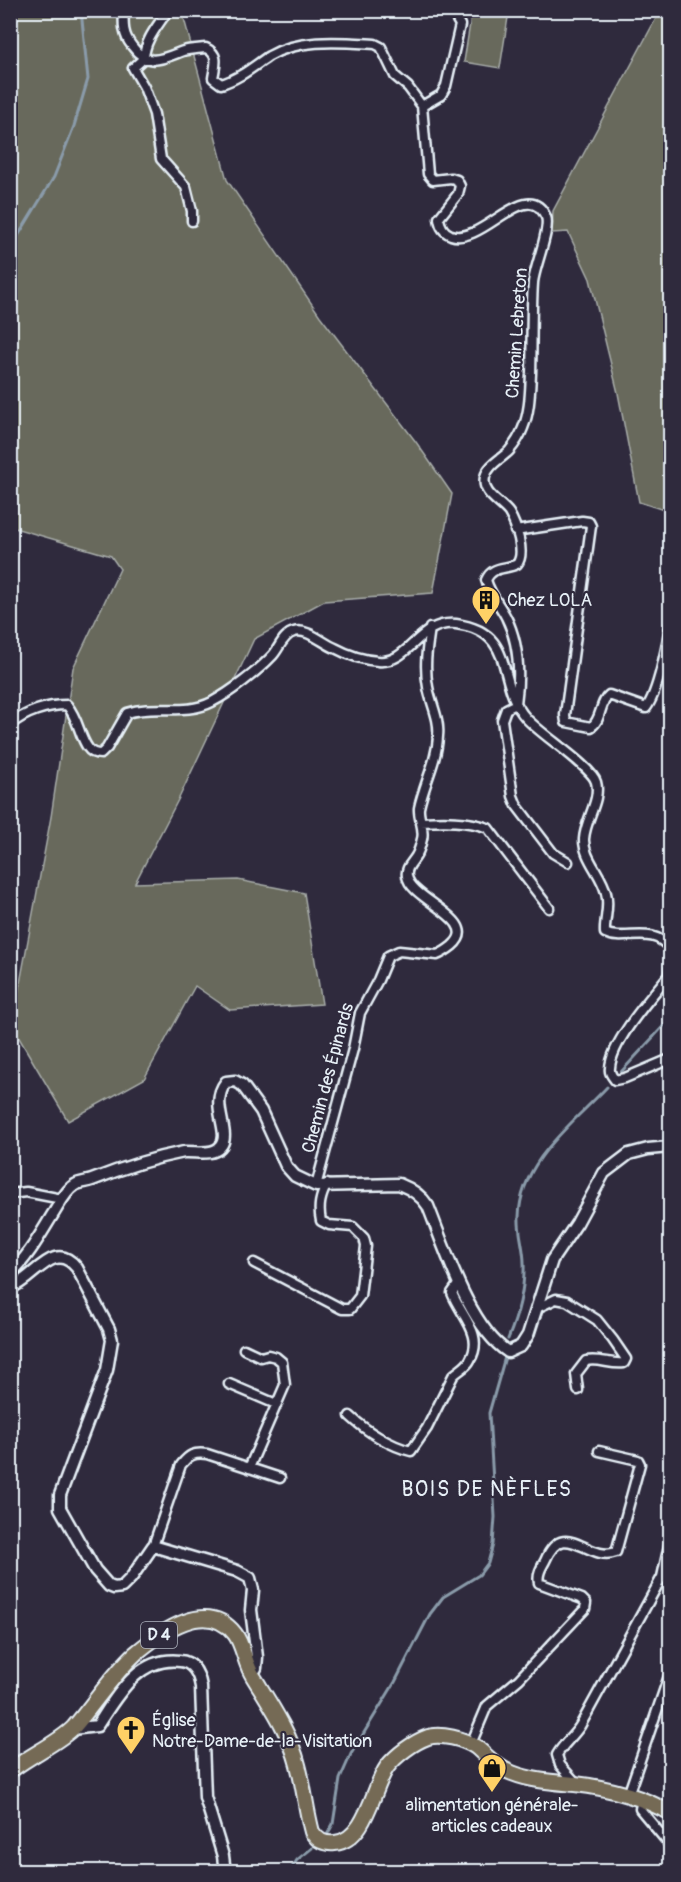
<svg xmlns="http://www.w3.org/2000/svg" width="681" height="1882" viewBox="0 0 681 1882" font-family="Pangolin,sans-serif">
  <rect width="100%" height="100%" fill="#2f2a3d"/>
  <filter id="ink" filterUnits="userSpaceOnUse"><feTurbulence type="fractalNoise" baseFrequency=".0167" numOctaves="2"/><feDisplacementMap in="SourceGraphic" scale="12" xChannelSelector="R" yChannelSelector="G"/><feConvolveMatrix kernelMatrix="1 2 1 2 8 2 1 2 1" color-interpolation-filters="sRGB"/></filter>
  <g filter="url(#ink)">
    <path fill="#68695b" stroke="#a8adaa" stroke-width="1.5" d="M 10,11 L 182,11 L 227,180 L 320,316 L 416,442 L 452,494 L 433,593 L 324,601 L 254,639 L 180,796 L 135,883 L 238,880 L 304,893 L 322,1004 L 230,1010 L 195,986 L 144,1079 L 68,1121 L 12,1026 L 51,817 L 73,668 L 120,569 L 111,556 L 11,527 Z
      M 472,11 L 509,11 L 500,68 L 464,62 Z
      M 660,11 L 670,11 L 670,512 L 639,502 L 618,393 L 590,279 L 568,232 L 552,233 L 553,211 Z"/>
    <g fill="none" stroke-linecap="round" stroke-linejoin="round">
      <path stroke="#8a9baa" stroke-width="3" d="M 10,249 L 54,177 L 74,126 L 88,79 L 81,10
        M 621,1072 L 670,1019
        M 508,1339 C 518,1315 525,1288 524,1263 C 524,1247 518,1233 519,1217 C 520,1162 572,1124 607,1087
        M 327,1835 L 333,1824 L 340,1779 L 351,1754 L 395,1682 L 430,1614 L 443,1597 L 479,1575 L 488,1563 L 493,1544 L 495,1517 L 489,1413 L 505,1357
        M 289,1872 L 297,1860 L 312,1848"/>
      <g stroke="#e8f1f8" stroke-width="13">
        <path id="minor" d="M 124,10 C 123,25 123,35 132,46 C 148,68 162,59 183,51 C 190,49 198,49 206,48 C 220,55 215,65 213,78 L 221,84 C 239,79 254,66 269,56 C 300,38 340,42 375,44 L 381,47 L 395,76 L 408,87 L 422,106 L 428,174 L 433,180 L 451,178 L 457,180 L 460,186 L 458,194 L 439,218 C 440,226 443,232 451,235 C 483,246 527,175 546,217 C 551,229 534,268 533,283 C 531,313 532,344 531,374 C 530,392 530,411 523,428 C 520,436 515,444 509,451 C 501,459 488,465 485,477 C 481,494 501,502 509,513 C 516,525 526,553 517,564 C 505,570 493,565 486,580 C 490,594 499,604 506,617 C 519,643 520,676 516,704
          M 168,10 C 158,26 145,39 144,58 L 133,68 L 144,87 L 154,114 L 161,159 L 186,187 L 192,211 L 192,221
          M 422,106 L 441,95 L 446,86 L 460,25 L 456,18 L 457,10
          M 515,531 L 582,521 L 589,522 L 591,526 L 565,715 L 566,722 L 591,727 C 602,720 599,703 609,695 L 646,708 C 658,693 667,645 670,626
          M 516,704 L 506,709 L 502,720 L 513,796 L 517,806 L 553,853 L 568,862
          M 10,725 C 25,712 47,705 67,705 C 79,720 79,736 88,748 C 91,753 96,754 101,754 L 107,748 L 127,713 C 155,704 185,716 212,702 C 231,692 258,671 273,655 C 279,648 284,634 294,632 C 307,628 323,643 335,648 C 348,655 363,660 378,661 C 410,664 418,620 456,624 C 518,632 495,683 526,718 C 540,734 592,767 596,782 C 601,800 585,820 584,839 C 583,857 602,875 606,893 C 610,906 604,920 605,933 C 624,943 653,924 670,949
          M 421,822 C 442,821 468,820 488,828 L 549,908
          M 670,968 L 669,975 C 652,996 611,1042 610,1068 C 609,1073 612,1076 615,1080 L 625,1078 L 670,1059
          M 316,1186 L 353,1049 L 360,1013 L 378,980 L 388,956 L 399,951 L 437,955 C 443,953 447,950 452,946 C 483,920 410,900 407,876 C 405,866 415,861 418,852 C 420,848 421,843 422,839 C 425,829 418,818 419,808 C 424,784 437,761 438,736 C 440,719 431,704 428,687 C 424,667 427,648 430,628
          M 10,1194 L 26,1192 L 62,1199
          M 254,1263 L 342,1309 L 350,1309 L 360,1296 L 366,1246 L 364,1238 L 353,1227 L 329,1225 L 321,1221 C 318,1207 320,1197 327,1184
          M 537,1308 L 556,1299 L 567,1301 L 597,1320 L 613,1340 L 626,1359 L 624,1363 C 611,1365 599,1358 586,1361 L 576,1374 L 578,1390
          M 244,1349 L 261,1357 L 268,1355 L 276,1357 L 282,1362 L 285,1385 L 249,1468
          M 229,1384 L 276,1404
          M 350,1416 C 366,1431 390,1446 411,1451 L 427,1428 L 453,1376 C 458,1370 466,1368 470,1360 C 485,1335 461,1316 452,1293 L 459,1283
          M 153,1546 L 181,1465 C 189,1455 194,1452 207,1454 L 280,1478
          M 662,1577 L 670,1580
          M 471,1744 L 487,1706 L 519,1679 L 585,1609 L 586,1603 L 582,1599 L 539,1583 C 537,1575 541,1568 545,1561 C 564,1516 588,1563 616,1552 L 640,1464 L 638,1460 L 599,1451
          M 577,1784 L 560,1765 L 557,1755 C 563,1744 573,1737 580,1726 L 662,1577 L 670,1541
          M 628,1795 L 670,1673
          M 642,1799 L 640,1809 L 670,1845"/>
      </g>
      <g stroke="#e8f1f8" stroke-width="15">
        <path id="tertiary" d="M 10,1274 C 28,1257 40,1235 53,1214 C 59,1205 65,1191 75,1185 C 79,1182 87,1182 92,1180 C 122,1168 153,1158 184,1152 C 195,1151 212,1156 220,1147 C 233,1133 208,1105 226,1082 L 235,1081 L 242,1085 L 261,1111 L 286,1166 L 295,1176 L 316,1186 L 399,1184 C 412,1189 421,1195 428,1206 C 445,1248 469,1327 508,1352 L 521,1346 L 528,1335 L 552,1260 L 577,1223 L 604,1173 L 629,1154 L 648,1149 L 670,1147
          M 10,1288 C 34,1280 54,1238 77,1268 L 109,1329 L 112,1340 L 107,1370 L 60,1495 L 60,1508 L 95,1570 L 109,1586 L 114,1588 L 122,1587 L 131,1578 L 153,1546 L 237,1571 L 250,1578 L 253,1590 L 251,1610 L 257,1657 L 256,1668 L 252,1674
          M 72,1729 L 97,1726 C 117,1696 138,1656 180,1661 C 194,1662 199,1675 201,1687 L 205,1797 L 223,1856 L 225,1872"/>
      </g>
      <g stroke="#e8f1f8" stroke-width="18">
        <path id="primary" d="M 10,1768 L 14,1768 C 31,1755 61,1741 74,1727 C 95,1703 112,1675 136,1653 C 161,1632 207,1598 235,1634 C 243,1644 245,1664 253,1676 C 270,1704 290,1733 298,1765 C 304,1787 306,1810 312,1832 C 318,1841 324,1844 335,1843 C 366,1840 373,1787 387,1767 C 396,1755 414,1742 428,1737 C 441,1733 464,1739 476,1747 C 488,1757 497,1768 512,1773 C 532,1781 554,1782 575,1784 C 609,1788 641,1796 670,1813"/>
      </g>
      <use href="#minor" stroke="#2f2a3d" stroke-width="8"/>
      <use href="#tertiary" stroke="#2f2a3d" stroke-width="10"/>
      <use href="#primary" stroke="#756b55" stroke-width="14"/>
    </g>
  </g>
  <defs>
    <g id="building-pin" transform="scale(1.5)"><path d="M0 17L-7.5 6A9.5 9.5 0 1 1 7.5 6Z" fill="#ffd166" stroke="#2f2a3d"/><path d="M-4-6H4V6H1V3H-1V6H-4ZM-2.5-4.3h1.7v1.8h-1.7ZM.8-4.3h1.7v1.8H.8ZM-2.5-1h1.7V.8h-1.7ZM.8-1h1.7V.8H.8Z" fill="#111"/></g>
    <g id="church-pin" transform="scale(1.5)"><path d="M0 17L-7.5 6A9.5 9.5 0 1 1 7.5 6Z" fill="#ffd166" stroke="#2f2a3d"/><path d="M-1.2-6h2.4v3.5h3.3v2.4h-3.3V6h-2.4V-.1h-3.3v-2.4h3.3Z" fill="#111"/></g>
    <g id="shop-pin" transform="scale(1.5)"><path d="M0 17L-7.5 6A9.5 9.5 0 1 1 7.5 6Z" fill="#ffd166" stroke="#2f2a3d"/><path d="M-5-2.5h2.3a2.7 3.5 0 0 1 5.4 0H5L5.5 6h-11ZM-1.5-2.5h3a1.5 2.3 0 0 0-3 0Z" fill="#111"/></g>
  </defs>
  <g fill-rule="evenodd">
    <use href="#building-pin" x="486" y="600"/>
    <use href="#church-pin" x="131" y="1730"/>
    <use href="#shop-pin" x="492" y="1768"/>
  </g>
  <g text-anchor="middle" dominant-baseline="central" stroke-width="4.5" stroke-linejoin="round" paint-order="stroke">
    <rect fill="#2f2a3d" stroke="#b0b5c0" stroke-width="1.5" x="141" y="1622" width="36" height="26" rx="4.5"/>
    <g font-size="16" font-weight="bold" fill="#e8f1f8">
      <text x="159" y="1635">D 4</text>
    </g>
    <g font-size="18" fill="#e8f1f8" stroke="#2f2a3d">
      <text transform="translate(517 333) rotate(-86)">Chemin Lebreton</text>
      <text transform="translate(328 1078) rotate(-75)">Chemin des Épinards</text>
    </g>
    <g font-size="18" fill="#e8f1f8" stroke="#2f2a3d" text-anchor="start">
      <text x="507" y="600">Chez LOLA</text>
      <text x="152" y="1720">Église<tspan x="152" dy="21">Notre-Dame-de-la-Visitation</tspan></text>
      <text x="492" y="1805" text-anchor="middle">alimentation générale-<tspan x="492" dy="21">articles cadeaux</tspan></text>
    </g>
    <g font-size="21" letter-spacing="1.5" fill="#e8f1f8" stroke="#2f2a3d">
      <text x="487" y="1489">BOIS DE NÈFLES</text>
    </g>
  </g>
  <rect width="681" height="1882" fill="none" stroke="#2f2a3d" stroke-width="36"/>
  <rect x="18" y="18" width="645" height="1846" fill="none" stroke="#e8f1f8" stroke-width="2" filter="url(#ink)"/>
</svg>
